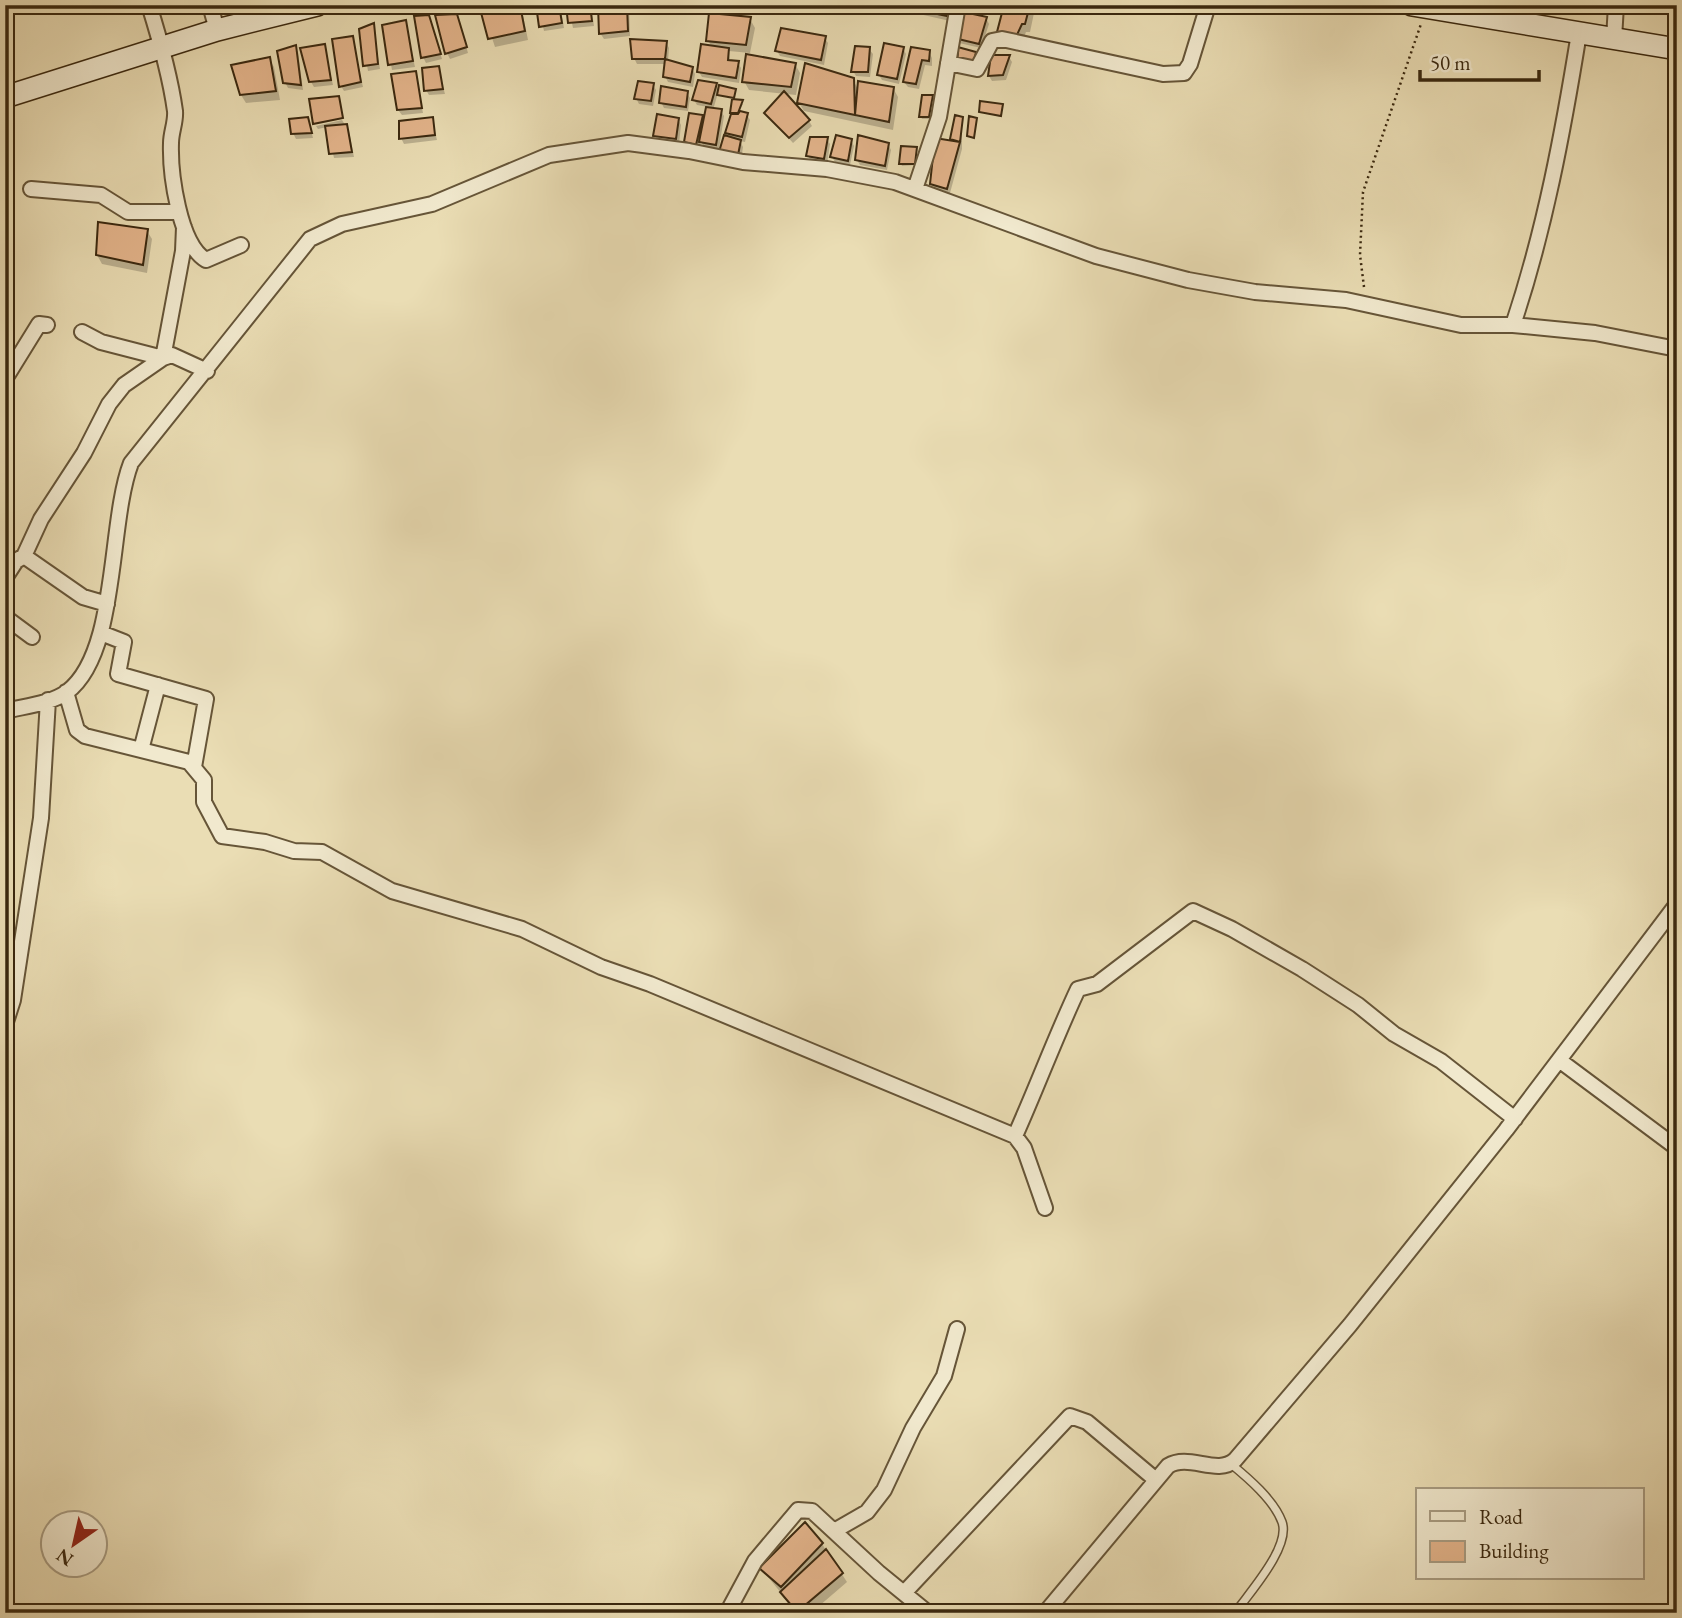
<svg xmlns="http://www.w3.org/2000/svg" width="1682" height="1618" viewBox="0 0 1682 1618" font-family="'EB Garamond',serif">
  <rect width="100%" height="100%" fill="#eaddb4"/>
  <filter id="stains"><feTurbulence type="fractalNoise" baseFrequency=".00286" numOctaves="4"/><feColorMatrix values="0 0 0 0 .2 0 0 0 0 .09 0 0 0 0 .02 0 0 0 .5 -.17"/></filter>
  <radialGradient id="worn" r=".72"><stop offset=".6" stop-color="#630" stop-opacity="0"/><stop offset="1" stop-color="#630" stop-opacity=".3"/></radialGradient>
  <path fill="#0003" d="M 229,5 L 242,5 L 242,13 L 233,14 Z
    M 481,5 L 521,5 L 528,40 L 495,47 Z
    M 538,5 L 560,5 L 564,28 L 544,31 Z
    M 568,5 L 591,5 L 594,26 L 573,28 Z
    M 600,5 L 629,5 L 630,36 L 604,39 L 600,33 Z
    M 726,5 L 754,5 L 752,15 L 729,12 Z
    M 857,5 L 880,5 L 879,14 L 859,12 Z
    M 884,5 L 907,5 L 905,15 L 886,10 Z
    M 916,5 L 953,5 L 950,21 L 919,14 Z
    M 1000,5 L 1032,5 L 1034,13 L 1030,32 L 1026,32 L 1020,47 Z
    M 986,18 L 989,24 L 981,48 L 959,43 L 956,38 Z
    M 750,19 L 755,28 L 750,53 L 729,51 L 730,62 L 738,63 L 741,68 L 739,83 L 702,77 L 699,72 L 712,48 L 708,40 Z
    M 459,21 L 468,53 L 450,59 L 447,53 Z
    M 405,22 L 415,67 L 392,70 L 384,26 Z
    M 431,22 L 442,59 L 426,63 L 423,57 Z
    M 373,25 L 380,69 L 368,71 L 361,30 Z
    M 824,37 L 828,43 L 824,65 L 780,56 L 777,51 Z
    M 352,38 L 363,87 L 344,91 L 341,86 Z
    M 666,42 L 669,48 L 668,61 L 692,68 L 695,74 L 693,87 L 668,82 L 665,76 L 666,64 L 637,64 L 634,58 Z
    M 324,46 L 333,85 L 314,87 L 311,82 Z
    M 295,47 L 298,52 L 303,90 L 288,88 L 285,82 Z
    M 903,48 L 906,54 L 899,84 L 882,80 L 879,75 Z
    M 869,49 L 873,54 L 870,77 L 856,76 L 853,71 Z
    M 913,49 L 929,52 L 932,58 L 932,66 L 925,65 L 919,89 L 908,87 L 904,82 Z
    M 1009,57 L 1012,62 L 1006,80 L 992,81 L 989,76 Z
    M 269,59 L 274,67 L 280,100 L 246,103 L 241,95 Z
    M 795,64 L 800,73 L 796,95 L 749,90 L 744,81 Z
    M 438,68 L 445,94 L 429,95 L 426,90 Z
    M 415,73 L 423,113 L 402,115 L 398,110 Z
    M 853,80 L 859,91 L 893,88 L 898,97 L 893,130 L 804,111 L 799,103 Z
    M 653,85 L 656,90 L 653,106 L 639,104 L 636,98 Z
    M 716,85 L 719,91 L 734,90 L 734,101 L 743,104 L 739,112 L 747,115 L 750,120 L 745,142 L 740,141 L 743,147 L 741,160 L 727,133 L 734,99 L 718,93 L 713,110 L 721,111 L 724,116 L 719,149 L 704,147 L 701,141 L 699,149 L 689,147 L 686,141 L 701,117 L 705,122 L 708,107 L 697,105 L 694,100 Z
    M 687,93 L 690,98 L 688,111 L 664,108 L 661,102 Z
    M 932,97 L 930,119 L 922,119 L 921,117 Z
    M 1002,106 L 1001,117 L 981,112 Z
    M 766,113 L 809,121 L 812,126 L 793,143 Z
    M 962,118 L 962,149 L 950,193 L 935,189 L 932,184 L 955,143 L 952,139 Z
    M 308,119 L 313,138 L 296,139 L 293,133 Z
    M 432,119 L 437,140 L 404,144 L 401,138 Z
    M 678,119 L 681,125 L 679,144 L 658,141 L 655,135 Z
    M 342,120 L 349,131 L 354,157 L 334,158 L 327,127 L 318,129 L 316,126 Z
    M 827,139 L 830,144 L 827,164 L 811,161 L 808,156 Z
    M 851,140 L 854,146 L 850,165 L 835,162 L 832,157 Z
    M 888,144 L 891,150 L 887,170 L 860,165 L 857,160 Z
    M 916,149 L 915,165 L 902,166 L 901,164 Z
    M 147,231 L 152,239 L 147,273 L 102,264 L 97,255 Z
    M 822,1544 L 847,1582 L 811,1613 L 797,1613 L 761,1568 Z"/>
  <path fill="#e3b48b" stroke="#3a280f" stroke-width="2" d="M 479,5 L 520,5 L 525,31 L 488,39 Z
    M 536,5 L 559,5 L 562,23 L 539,27 Z
    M 566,5 L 590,5 L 592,21 L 568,23 Z
    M 598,5 L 627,5 L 628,31 L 599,34 Z
    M 724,5 L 751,5 L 750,11 Z
    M 855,5 L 877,5 L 877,9 Z
    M 883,5 L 903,5 L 903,10 Z
    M 915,5 L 950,5 L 947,16 L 914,9 Z
    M 1004,5 L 1030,5 L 1025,24 L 1022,24 L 1015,39 L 997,32 Z
    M 959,11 L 987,17 L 979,44 L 954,38 Z
    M 709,13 L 751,17 L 746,45 L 706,41 Z
    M 457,14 L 467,47 L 445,54 L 435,15 Z
    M 429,15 L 441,54 L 421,58 L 414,16 Z
    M 406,20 L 413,61 L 388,65 L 382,25 Z
    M 374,23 L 378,64 L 363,66 L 359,29 Z
    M 781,28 L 826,36 L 821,60 L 775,51 Z
    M 353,36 L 361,82 L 339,87 L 332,39 Z
    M 630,39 L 667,41 L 665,59 L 632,59 Z
    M 884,43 L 904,47 L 897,79 L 877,75 Z
    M 325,44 L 331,80 L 309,82 L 300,48 Z
    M 701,44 L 729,48 L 728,60 L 739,61 L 736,78 L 697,72 Z
    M 296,45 L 301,85 L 283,83 L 277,51 Z
    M 855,46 L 870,47 L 868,72 L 851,72 Z
    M 954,46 L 976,52 L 973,67 L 957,61 L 958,52 L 953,51 Z
    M 911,47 L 930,50 L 929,61 L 922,60 L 916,84 L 903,82 Z
    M 746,54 L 796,63 L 791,87 L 742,82 Z
    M 991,55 L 1010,55 L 1003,75 L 988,76 Z
    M 270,57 L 276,91 L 240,95 L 231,65 Z
    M 665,59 L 693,67 L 690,82 L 663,77 Z
    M 805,63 L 854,78 L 855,115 L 797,103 Z
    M 439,66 L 443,89 L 424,91 L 422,68 Z
    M 416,71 L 422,108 L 397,110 L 391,74 Z
    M 698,80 L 717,83 L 711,104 L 692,100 Z
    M 638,81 L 654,83 L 651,101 L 634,99 Z
    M 858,81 L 894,87 L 889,122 L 855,115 Z
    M 719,85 L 736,89 L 734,98 L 717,95 Z
    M 661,86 L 688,91 L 686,107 L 659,103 Z
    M 784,91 L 810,120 L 789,138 L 764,113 Z
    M 922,95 L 933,95 L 929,117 L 919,117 Z
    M 339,96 L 343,118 L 313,124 L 309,99 Z
    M 732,99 L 743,100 L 738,113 L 730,113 Z
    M 980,101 L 1003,104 L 1001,116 L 979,112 Z
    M 706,107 L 722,109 L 716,145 L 699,142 Z
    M 740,111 L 748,113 L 742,137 L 725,133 L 731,114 L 738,114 Z
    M 689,113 L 703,115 L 696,145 L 684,142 Z
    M 657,114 L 679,118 L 676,139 L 653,136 Z
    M 955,115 L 963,117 L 960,142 L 950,139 Z
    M 969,116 L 977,118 L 974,138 L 967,136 Z
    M 308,117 L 312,133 L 291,134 L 289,119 Z
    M 433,117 L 435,135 L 399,139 L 399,121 Z
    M 347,124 L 352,152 L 329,154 L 325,126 Z
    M 724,135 L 741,140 L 738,155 L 719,152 Z
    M 836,135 L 852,139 L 848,161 L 830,157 Z
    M 858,135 L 889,143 L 885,166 L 855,160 Z
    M 810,137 L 828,137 L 824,159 L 806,156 Z
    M 935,138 L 960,142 L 947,189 L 930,184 Z
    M 901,146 L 917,147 L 915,164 L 899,164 Z
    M 98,222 L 148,229 L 143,265 L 96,255 Z
    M 805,1522 L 823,1543 L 781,1587 L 759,1568 Z
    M 826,1549 L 843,1573 L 797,1612 L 780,1592 Z"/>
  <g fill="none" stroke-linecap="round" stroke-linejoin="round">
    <g stroke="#665538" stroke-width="10">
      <path id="lane" d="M 1231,1464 C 1248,1478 1274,1500 1282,1522 C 1291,1547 1249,1593 1235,1613"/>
    </g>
    <g stroke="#665538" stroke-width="18">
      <path id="street" d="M 149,5 C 160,40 170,75 175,111 C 176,122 171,132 171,143 C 170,173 179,244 206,260 L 241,245
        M 210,5 L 217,30
        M 1614,39 L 1616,5
        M 948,63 L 977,69 L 992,41 L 1002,39 L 1163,74 L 1184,73 L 1190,64 L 1208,5
        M 31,189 L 101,195 L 128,212 L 179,212
        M 915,189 L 939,117 L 958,5
        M 1513,325 C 1545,229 1563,132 1579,33
        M 82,332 L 101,342 L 163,358 L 172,355 L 207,371
        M 5,379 L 39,324 L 47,325
        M 24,556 L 83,597 L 107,604
        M 5,578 L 16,561 L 24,556 L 41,519 L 84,453 L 109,404 L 124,385 L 163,358 L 183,251 L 184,227
        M 5,617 L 32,637
        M 101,633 L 124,642 L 118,674 L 206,699 L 194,767
        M 66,692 L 77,730 L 85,736 L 189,762 L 204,780 L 204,802 L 222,836 L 265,842 L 294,851 L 322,852 L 392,891 L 522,929 L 601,967 L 650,984 L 1015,1136 L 1024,1148 L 1045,1208
        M 5,711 C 25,706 50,704 67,692 C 119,653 108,523 131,463 L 310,239 L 342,224 L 432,204 L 549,155 L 628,143 L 689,151 L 743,162 L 827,169 L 895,182 L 1096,256 L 1188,280 L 1255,292 L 1346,300 L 1461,325 L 1513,325 L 1595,333 L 1677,349
        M 141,750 L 158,685
        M 5,1025 L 13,1000 L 41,818 L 48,700
        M 1559,1060 L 1677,1148
        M 1015,1136 C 1037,1087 1055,1038 1078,989 L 1097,984 L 1193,911 L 1232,929 L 1302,969 L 1358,1005 L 1394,1034 L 1441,1061 L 1515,1119
        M 834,1531 L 867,1512 L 884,1490 L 913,1428 L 944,1376 L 957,1329
        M 904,1593 L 1070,1416 L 1087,1422 L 1156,1480
        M 727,1613 L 755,1561 L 798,1510 L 812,1511 L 879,1573 L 928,1613
        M 1045,1613 L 1168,1466 C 1189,1453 1217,1476 1235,1460 L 1350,1325 L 1506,1130 L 1677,904"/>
    </g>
    <g stroke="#3a280f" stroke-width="24">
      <path id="secondary" d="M 1412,5 L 1677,49
        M 5,97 L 217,30 L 317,5"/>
    </g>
    <path stroke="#3a280f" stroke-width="2.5" stroke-dasharray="2 3.5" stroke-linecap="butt" d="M 1364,287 L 1360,255 L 1363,192 L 1421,24"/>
    <use href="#lane" stroke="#f1e9ce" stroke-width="7"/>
    <use href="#street" stroke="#f1e9ce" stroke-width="14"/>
    <use href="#secondary" stroke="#f1e9ce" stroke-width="21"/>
  </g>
  <rect width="1682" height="1618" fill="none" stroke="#eaddb4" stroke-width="28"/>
  <rect x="7" y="7" width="1668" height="1604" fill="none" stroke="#3a280f" stroke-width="3.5"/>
  <rect x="14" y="14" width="1654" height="1590" fill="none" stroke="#3a280f" stroke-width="2"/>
  <rect x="1416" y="1488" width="228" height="91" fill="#f1e9ce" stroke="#a89c82" stroke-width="2"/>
  <rect x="1430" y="1511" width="35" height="10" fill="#f1e9ce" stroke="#a89c82" stroke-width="2"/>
  <text x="1479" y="1524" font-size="21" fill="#3a280f">Road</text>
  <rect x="1430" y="1541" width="35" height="21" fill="#e3b48b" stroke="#a89c82" stroke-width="2"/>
  <text x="1479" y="1558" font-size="21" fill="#3a280f">Building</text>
  <g transform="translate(74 1544) rotate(214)"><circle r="33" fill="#f1e9ce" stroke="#a89c82" stroke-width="2"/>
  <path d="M0-5L12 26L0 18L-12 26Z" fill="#8f2418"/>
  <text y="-10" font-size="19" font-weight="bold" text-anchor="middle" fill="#3a280f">N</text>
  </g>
  <path d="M1420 70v10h119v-10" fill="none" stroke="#3a280f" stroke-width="3.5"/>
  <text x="1430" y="70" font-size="21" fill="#3a280f" stroke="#f1e9ce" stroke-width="5" paint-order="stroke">50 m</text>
  <rect width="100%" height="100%" filter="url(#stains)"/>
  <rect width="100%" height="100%" fill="url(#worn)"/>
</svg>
